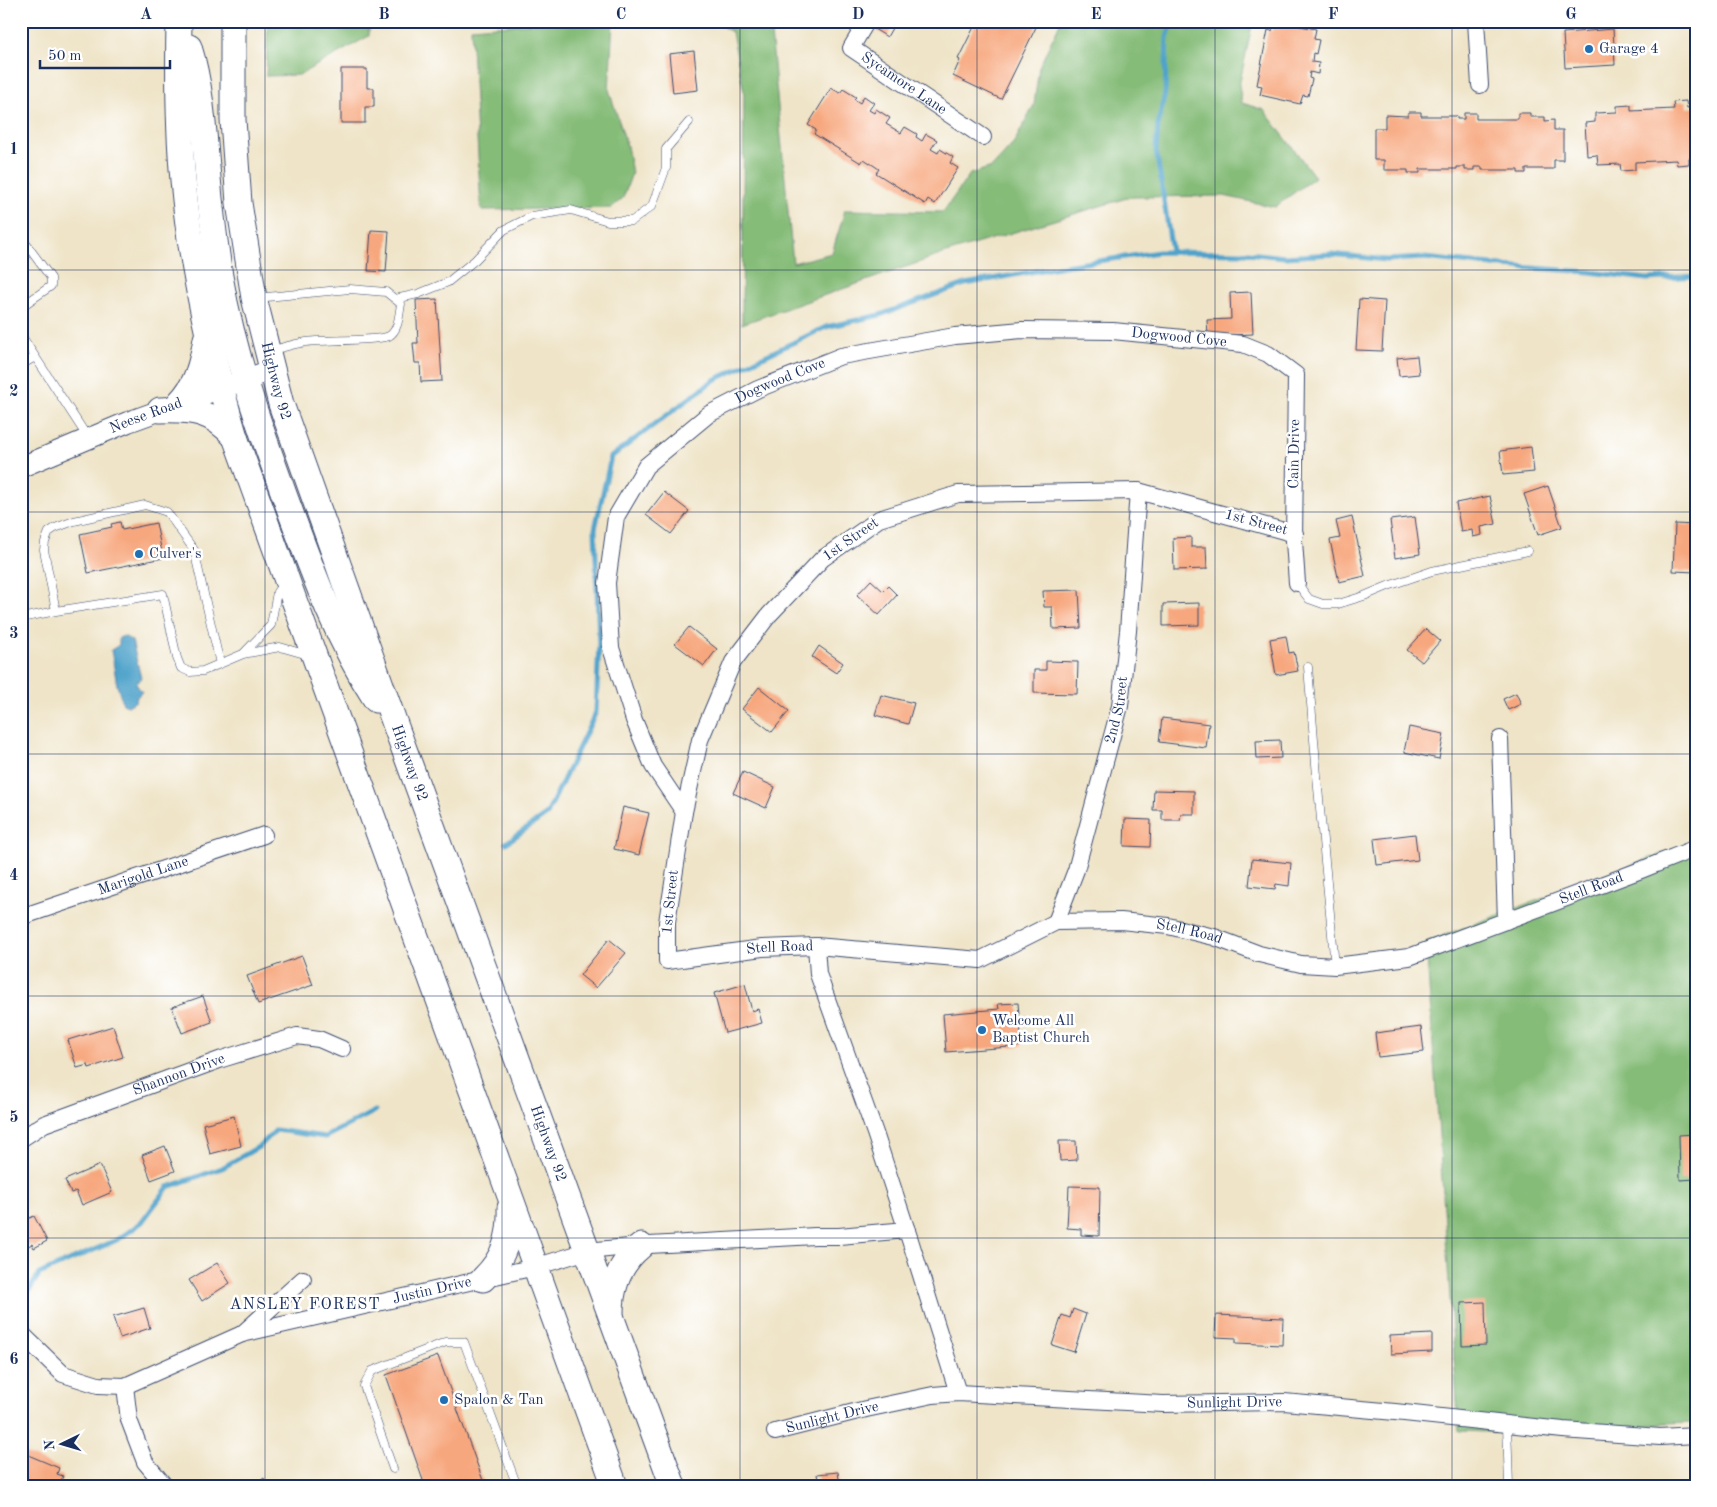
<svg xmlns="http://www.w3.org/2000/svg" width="1717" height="1507" viewBox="0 0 1717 1507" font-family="'Old Standard TT',serif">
  <rect width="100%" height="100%" fill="#fff"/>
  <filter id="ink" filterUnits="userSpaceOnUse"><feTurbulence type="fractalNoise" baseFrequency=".02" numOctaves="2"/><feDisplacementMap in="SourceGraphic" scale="10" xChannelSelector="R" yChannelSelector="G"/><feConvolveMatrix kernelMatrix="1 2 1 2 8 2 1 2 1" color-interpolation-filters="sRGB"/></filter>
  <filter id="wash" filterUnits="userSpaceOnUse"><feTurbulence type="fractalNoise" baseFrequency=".0096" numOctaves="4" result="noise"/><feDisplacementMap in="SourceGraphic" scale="20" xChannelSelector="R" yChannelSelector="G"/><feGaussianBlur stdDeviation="1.12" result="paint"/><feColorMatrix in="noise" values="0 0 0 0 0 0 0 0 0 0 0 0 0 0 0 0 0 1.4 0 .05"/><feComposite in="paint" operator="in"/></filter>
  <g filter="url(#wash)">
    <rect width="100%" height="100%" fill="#efe4c8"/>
    <path fill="#85bc78" stroke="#50766b" d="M 268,21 L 369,21 L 369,36 L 299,75 L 266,76 Z
      M 562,21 L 613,21 L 609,90 L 627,146 L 632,173 L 623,198 L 611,208 L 481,210 L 471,28 Z
      M 713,21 L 768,21 L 771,33 L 793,263 L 832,253 L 845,210 L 943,212 L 970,174 L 992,167 L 1014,143 L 1034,105 L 1039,67 L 1061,21 L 1253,21 L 1239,86 L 1242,103 L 1264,110 L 1315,177 L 1275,207 L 1224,196 L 1130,197 L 946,253 L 742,324 L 744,92 L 732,32 Z
      M 1696,841 L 1696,1423 L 1664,1424 L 1550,1434 L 1459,1431 L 1426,942 Z"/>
    <path fill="#4fa3cb" stroke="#356994" d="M 124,636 L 132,641 L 141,678 L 136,684 L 142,692 L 137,697 L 136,701 L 128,706 L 123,704 L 117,685 L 111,650 L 119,645 L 119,638 Z"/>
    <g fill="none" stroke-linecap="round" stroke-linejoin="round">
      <path stroke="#4fa3cb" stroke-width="5" d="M 1172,252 L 1156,150 L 1158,125 L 1165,93 L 1167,37 L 1173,21
        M 506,843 L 547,814 L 596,712 L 599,642 L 595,529 L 611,457 L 714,380 L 826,327 L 880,315 L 965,284 L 1058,267 L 1159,252 L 1248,253 L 1285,257 L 1331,254 L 1386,260 L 1424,258 L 1502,266 L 1590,272 L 1647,279 L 1696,276
        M 21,1305 L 39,1274 L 119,1239 L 142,1222 L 168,1187 L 222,1168 L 260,1146 L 276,1130 L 325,1137 L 375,1111"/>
    </g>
    <g id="blocks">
      <path fill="#f7a77e" d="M 874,21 L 896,21 L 887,37 L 871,27 Z
        M 977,21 L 1039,21 L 1001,99 L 953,76 L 960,60 L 958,59 Z
        M 1274,21 L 1316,29 L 1314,39 L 1319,40 L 1316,54 L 1313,53 L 1312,62 L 1319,63 L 1318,74 L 1310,72 L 1309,78 L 1312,79 L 1308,96 L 1303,95 L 1300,104 L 1260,95 L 1262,86 L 1257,85 L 1268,30 L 1272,31 Z
        M 1613,29 L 1615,65 L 1565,68 L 1563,33 Z
        M 694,51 L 698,90 L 673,93 L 669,54 Z
        M 341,69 L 367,69 L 367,88 L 374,88 L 374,107 L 365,107 L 365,123 L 341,123 Z
        M 831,88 L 840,93 L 843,89 L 856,97 L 854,99 L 860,103 L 864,96 L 874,103 L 869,110 L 874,113 L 876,109 L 890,118 L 886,124 L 901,133 L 905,127 L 917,134 L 916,137 L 922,141 L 926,134 L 937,140 L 931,149 L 938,153 L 940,149 L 953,157 L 950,163 L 958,168 L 935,204 L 928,199 L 925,204 L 876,173 L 879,169 L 864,159 L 861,163 L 814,134 L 816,130 L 808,125 Z
        M 1686,101 L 1687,108 L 1696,107 L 1696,158 L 1689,158 L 1689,164 L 1677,165 L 1676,160 L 1635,162 L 1635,170 L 1621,171 L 1620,164 L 1598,165 L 1597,155 L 1587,156 L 1585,123 L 1595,122 L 1595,113 L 1617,112 L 1617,106 L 1631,105 L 1631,111 L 1674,109 L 1673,102 Z
        M 1408,112 L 1421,112 L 1421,116 L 1457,116 L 1457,119 L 1464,119 L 1464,113 L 1476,113 L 1476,119 L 1518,119 L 1518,113 L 1530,113 L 1530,117 L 1545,117 L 1545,121 L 1554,120 L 1554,130 L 1563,130 L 1563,160 L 1554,160 L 1554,169 L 1526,169 L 1526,173 L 1518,173 L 1518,170 L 1482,170 L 1482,167 L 1474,167 L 1474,170 L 1465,170 L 1465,167 L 1457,167 L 1457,169 L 1420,169 L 1420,173 L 1408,173 L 1408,170 L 1384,170 L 1384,160 L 1374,160 L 1374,128 L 1385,128 L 1385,115 L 1408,116 Z
        M 371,230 L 389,231 L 386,272 L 368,271 Z
        M 1251,292 L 1253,334 L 1208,336 L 1207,320 L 1231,319 L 1230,293 Z
        M 437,299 L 442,381 L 421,382 L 420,363 L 415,363 L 413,343 L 418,343 L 416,300 Z
        M 1359,299 L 1385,301 L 1382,351 L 1356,350 Z
        M 1417,356 L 1419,374 L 1399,376 L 1397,358 Z
        M 1531,447 L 1534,472 L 1503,475 L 1500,451 Z
        M 1548,486 L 1562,527 L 1538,535 L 1524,494 Z
        M 664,492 L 689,511 L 671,534 L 646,515 Z
        M 1490,496 L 1496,524 L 1481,527 L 1482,535 L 1473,537 L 1472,530 L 1461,532 L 1456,503 Z
        M 1352,517 L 1365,576 L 1339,582 L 1330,540 L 1340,538 L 1336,521 Z
        M 1415,517 L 1420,554 L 1395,558 L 1390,520 Z
        M 120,522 L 122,530 L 156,523 L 163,558 L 88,573 L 80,534 L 112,527 L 111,524 Z
        M 1675,524 L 1696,525 L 1696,572 L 1673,571 Z
        M 1191,537 L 1191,547 L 1206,547 L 1207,569 L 1174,570 L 1173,538 Z
        M 871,580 L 883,591 L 888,586 L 897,595 L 879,615 L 857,595 Z
        M 1079,590 L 1081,628 L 1053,629 L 1052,607 L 1044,607 L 1043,591 Z
        M 1199,603 L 1199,625 L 1163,626 L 1163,604 Z
        M 689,627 L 717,649 L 704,666 L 675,644 Z
        M 1426,629 L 1440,641 L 1422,662 L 1407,650 Z
        M 1286,636 L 1289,653 L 1294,652 L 1298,671 L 1276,675 L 1270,639 Z
        M 819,646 L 843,663 L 836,673 L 812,657 Z
        M 1046,661 L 1078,662 L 1077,694 L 1034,693 L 1034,670 L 1046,670 Z
        M 759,687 L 789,711 L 772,732 L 742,709 Z
        M 1516,693 L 1521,704 L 1508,710 L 1503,699 Z
        M 881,695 L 914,703 L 908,724 L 875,715 Z
        M 1162,718 L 1209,724 L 1206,748 L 1159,742 Z
        M 1409,727 L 1444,734 L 1439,759 L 1404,752 Z
        M 1280,740 L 1281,758 L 1257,759 L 1256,741 Z
        M 743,772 L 775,787 L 766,808 L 733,793 Z
        M 1154,790 L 1194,791 L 1194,814 L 1181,814 L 1180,820 L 1162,820 L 1162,810 L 1153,810 Z
        M 623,807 L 649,813 L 639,855 L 614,849 Z
        M 1125,819 L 1151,820 L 1150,847 L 1124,846 Z
        M 1415,834 L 1418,860 L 1377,865 L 1374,839 Z
        M 1252,859 L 1291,863 L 1289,886 L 1276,884 L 1275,889 L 1249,886 Z
        M 609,939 L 626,953 L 596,988 L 580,975 Z
        M 302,956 L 313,985 L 258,1004 L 247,976 Z
        M 745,984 L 752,1011 L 758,1009 L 762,1023 L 725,1033 L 714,993 Z
        M 203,996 L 212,1022 L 182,1033 L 172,1007 Z
        M 1018,1003 L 1022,1046 L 946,1052 L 943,1014 L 999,1009 L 998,1004 Z
        M 113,1026 L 123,1057 L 89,1068 L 88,1065 L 77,1068 L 68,1040 Z
        M 1421,1027 L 1424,1052 L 1378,1057 L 1375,1033 Z
        M 234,1116 L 241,1146 L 210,1154 L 203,1124 Z
        M 1695,1134 L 1696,1179 L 1680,1180 L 1679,1135 Z
        M 1059,1141 L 1076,1141 L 1077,1160 L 1060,1161 Z
        M 165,1146 L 175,1171 L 151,1180 L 142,1155 Z
        M 100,1165 L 112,1192 L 82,1205 L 76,1191 L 71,1193 L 65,1180 Z
        M 1069,1186 L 1100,1187 L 1099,1236 L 1081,1235 L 1081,1229 L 1067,1228 Z
        M 34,1216 L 47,1241 L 34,1248 L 32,1244 L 21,1250 L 21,1222 Z
        M 217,1263 L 230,1283 L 202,1301 L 189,1280 Z
        M 1485,1302 L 1486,1345 L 1462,1346 L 1461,1303 Z
        M 144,1308 L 150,1328 L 120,1338 L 113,1317 Z
        M 1073,1309 L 1086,1314 L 1074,1352 L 1052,1345 L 1062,1315 L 1070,1318 Z
        M 1216,1315 L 1283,1318 L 1282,1345 L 1236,1343 L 1236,1338 L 1215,1337 Z
        M 1432,1334 L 1432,1352 L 1391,1354 L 1390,1336 Z
        M 438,1356 L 485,1486 L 425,1486 L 386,1375 Z
        M 21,1452 L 59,1468 L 57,1474 L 63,1476 L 59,1486 L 25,1486 L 21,1484 Z
        M 838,1472 L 840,1486 L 819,1486 L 817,1474 Z
        M 264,1478 L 269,1486 L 253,1486 Z"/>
    </g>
  </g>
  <g filter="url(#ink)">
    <use href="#blocks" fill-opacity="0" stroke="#3b4a6e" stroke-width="1"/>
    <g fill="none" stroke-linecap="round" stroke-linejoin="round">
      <g stroke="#3b4a6e" stroke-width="9">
        <path id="service" d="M 21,237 L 51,278 L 51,286 L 21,307
          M 256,298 L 350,289 L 386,292 L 401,304 C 399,314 399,330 389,336 C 379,341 330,340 316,341 C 301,342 286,346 271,351
          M 395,299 L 418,294 L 448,282 L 475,260 L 504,230 L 532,216 L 571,210 L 608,221 L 632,221 L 652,206 L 666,168 L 666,149 L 689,122
          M 21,335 L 88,438
          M 21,365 L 35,357
          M 1297,583 L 1309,599 L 1323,604 L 1338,604 L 1364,596 L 1388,586 L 1432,571 L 1528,551
          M 56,611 L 44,550 L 45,542 L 49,532 L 55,528 L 74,521 L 145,505 L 167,512 L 194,550 L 220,664
          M 21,618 L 56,611 L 163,594 L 177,658 L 181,668 L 190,672 L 203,671 L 243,654 L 280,647 L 308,655
          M 243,654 L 271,625 L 277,592 L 283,584
          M 1308,667 L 1318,788 L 1335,966
          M 1507,1425 L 1509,1486
          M 393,1469 L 364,1386 L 372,1371 L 446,1342 L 464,1342 L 517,1486"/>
      </g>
      <g stroke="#3b4a6e" stroke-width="18">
        <g id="minor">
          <path id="s1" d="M 867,21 L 851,48 L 983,137"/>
          <path d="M 1476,21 L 1480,85"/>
          <path id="s2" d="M 1295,534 L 1138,491 L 958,494 L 879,519 L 822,559 L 769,615 L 733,662 L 700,740 L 684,812 L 667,922 L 667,961 L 762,948 L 816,946 L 980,960 L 1056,922 L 1121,921 L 1168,926 L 1214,937 L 1259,954 L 1301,964 L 1335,966 L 1409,957 L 1641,870 L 1696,848"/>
          <path d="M 1500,739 L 1506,921"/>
          <path id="s3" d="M 684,812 L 653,766 L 634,720 L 611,648 L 607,583 L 616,517 L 646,466 L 709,414 L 758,389 L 841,356 L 955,336 L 1022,330 L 1113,331 L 1243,344 L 1268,354 L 1296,375 L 1294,541 L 1297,583"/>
          <path id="s4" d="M 21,917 L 264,835"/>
          <path id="s5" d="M 1056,922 L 1076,870 L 1120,706 L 1128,631 L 1138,491"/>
          <path d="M 816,946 L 818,974 L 875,1133 L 910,1240 L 958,1393"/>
          <path id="s6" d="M 21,1139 L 44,1124 L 222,1059 L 297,1036 L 319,1039 L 342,1049"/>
          <path d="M 21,1333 L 63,1374 L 98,1385 L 125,1386 L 242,1334 L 303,1279"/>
          <path id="s7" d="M 242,1334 L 535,1267 L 587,1251 L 649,1245 L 815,1236 L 839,1236 L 907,1230"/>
          <path d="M 125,1386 L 129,1420 L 145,1462 L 165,1486"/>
          <path id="s8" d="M 775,1432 L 866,1409 L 933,1395 L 958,1393 L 1163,1404 L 1284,1402 L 1395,1412 L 1563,1430 L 1660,1437 L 1696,1435"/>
        </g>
      </g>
      <g stroke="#3b4a6e" stroke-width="22">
        <g id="tertiary">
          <path id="s9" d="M 21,467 L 128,422 L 271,370"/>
        </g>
      </g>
      <g stroke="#3b4a6e" stroke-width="27">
        <g id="primary">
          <path d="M 179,21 C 178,74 178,128 183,180 C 191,268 210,353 235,437 L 615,1486"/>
          <path id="s10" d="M 233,21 L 233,120 L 239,203 L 254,298 L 281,404 L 396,727 L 673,1486"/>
          <path d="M 189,47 C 202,89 204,135 208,178 C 211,211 215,243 220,276 C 233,352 259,425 285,497 C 311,567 335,637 376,700"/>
          <path d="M 179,403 C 197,385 202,363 206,339"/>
          <path d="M 160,410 C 193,409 212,411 235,437"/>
          <path d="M 483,1279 C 504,1259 511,1237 510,1208"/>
          <path d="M 611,1313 C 611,1286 620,1263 641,1246"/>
        </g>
      </g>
      <use href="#service" stroke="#fff" stroke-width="8"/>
      <use href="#minor" stroke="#fff" stroke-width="16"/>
      <use href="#tertiary" stroke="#fff" stroke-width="20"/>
      <use href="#primary" stroke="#fff" stroke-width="25"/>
    </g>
  </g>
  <path fill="none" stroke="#1b2f5e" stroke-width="1" stroke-opacity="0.55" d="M 265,21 L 265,1486M 502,21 L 502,1486M 740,21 L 740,1486M 977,21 L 977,1486M 1215,21 L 1215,1486M 1452,21 L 1452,1486M 21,270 L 1696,270M 21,512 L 1696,512M 21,754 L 1696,754M 21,996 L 1696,996M 21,1238 L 1696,1238"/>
  <g fill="#1f6fb2" stroke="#fff" stroke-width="2">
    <circle cx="1589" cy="49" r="5"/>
    <circle cx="139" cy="554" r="5"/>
    <circle cx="982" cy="1030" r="5"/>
    <circle cx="444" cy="1400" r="5"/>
  </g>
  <g text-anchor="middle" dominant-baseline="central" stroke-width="5" stroke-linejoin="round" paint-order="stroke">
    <g font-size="15" fill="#1b2f5e" stroke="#fff" text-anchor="start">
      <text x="1599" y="49">Garage 4</text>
      <text x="149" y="554">Culver's</text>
      <text x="992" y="1021">Welcome All<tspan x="992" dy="17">Baptist Church</tspan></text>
      <text x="454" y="1400">Spalon &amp; Tan</text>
    </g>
    <g font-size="15" fill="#1b2f5e" stroke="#fff">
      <text stroke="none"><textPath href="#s1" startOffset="95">Sycamore Lane</textPath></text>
      <text stroke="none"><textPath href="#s3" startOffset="938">Dogwood Cove</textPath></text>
      <text stroke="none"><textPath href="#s10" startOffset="364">Highway 92</textPath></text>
      <text stroke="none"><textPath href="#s3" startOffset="532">Dogwood Cove</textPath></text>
      <text stroke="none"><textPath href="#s9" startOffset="135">Neese Road</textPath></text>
      <text transform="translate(1295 454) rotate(-89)">Cain Drive</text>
      <text transform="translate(1256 523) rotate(15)">1st Street</text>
      <text transform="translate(851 540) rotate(-35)">1st Street</text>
      <text stroke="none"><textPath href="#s5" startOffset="221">2nd Street</textPath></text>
      <text stroke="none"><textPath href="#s10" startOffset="769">Highway 92</textPath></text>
      <text stroke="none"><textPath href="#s4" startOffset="129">Marigold Lane</textPath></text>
      <text stroke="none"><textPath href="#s2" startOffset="1894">Stell Road</textPath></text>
      <text transform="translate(671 902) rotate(-84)">1st Street</text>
      <text stroke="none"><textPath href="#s2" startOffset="1474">Stell Road</textPath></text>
      <text stroke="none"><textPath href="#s2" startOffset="1054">Stell Road</textPath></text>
      <text stroke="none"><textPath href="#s6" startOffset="171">Shannon Drive</textPath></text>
      <text stroke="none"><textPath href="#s10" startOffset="1174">Highway 92</textPath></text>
      <text stroke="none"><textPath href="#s7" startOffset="195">Justin Drive</textPath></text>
      <text stroke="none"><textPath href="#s8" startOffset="464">Sunlight Drive</textPath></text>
      <text stroke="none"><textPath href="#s8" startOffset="59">Sunlight Drive</textPath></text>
    </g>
    <g font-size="16" letter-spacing="1" fill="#1b2f5e" stroke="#fff">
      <text x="305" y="1305">ANSLEY FOREST</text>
    </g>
  </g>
  <rect width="1717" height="1507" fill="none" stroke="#fff" stroke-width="55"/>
  <g transform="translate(62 1444) rotate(265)" stroke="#ffffff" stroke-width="4" paint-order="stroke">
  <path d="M0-4L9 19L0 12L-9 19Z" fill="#1b2f5e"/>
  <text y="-8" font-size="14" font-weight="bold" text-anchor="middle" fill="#1b2f5e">N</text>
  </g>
  <path d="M40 60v8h130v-8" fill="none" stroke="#1b2f5e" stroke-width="2.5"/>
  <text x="48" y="60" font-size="15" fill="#1b2f5e" stroke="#ffffff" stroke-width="4" paint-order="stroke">50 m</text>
  <rect x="28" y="28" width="1662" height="1452" fill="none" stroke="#1b2f5e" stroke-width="2"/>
  <g font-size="16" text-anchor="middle" font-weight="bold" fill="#1b2f5e">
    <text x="146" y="19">A</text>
    <text x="384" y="19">B</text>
    <text x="621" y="19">C</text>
    <text x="858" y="19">D</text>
    <text x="1096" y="19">E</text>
    <text x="1333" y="19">F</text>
    <text x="1571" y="19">G</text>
    <text x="14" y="154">1</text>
    <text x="14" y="396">2</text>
    <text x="14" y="638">3</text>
    <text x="14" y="880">4</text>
    <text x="14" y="1122">5</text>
    <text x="14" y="1364">6</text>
  </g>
</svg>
